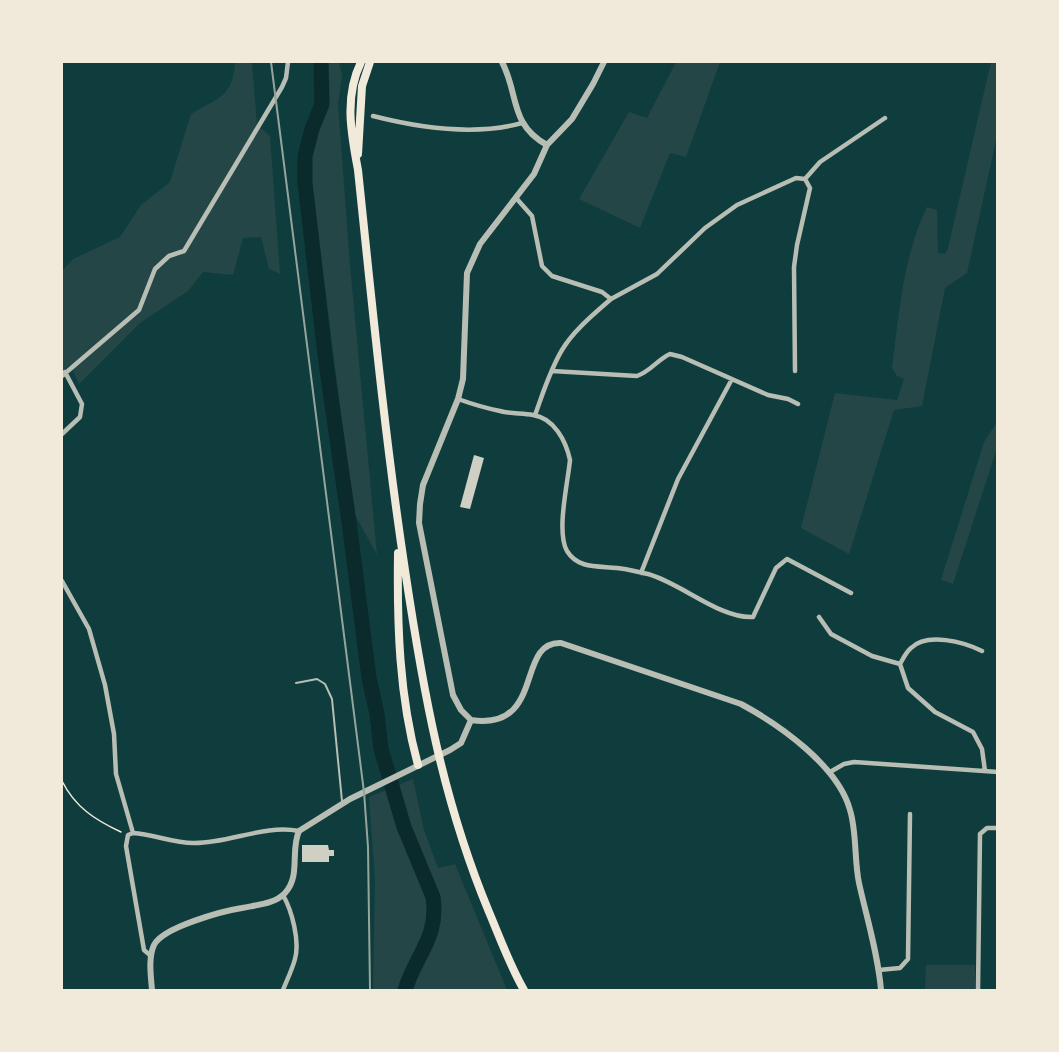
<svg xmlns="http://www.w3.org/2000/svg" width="1059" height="1052" viewBox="0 0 1059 1052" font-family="'Noto Sans',sans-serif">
  <rect width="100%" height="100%" fill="#0f3d3e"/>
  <path fill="#244646" d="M 235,62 L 252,62 L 257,124 L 270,136 L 280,274 L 269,269 L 261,237 L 243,238 L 233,275 L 203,272 L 188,291 L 140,323 L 79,384 L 70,365 L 62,372 L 62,271 L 73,259 L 120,237 L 141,205 L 170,182 L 191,114 C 218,98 233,97 235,62 Z
    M 325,62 L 339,62 L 342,75 L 338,104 L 350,265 L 377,555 L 353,511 L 310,167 L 313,143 L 325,112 L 328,93 Z
    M 676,62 L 720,62 L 686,157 L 670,153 L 640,228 L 579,199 L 629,112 L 647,118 Z
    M 991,62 L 997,64 L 997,136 L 967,273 L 945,288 L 922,406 L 894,410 L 849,554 L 801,528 L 835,393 L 897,400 L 904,379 L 897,376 L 892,368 C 899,314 903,256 927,207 L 937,210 L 938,253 L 945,254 L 948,248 Z
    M 997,422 L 997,448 L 953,584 L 941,580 L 984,442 Z
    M 413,779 L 424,830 L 438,868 L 455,864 L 507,990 L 373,990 L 375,879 L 369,797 Z
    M 926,965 L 975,965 L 975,990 L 925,990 Z"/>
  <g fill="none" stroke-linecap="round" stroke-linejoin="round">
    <path stroke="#0a2a2b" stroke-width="15" d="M 321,62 L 322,104 L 312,129 L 305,156 L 305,183 L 326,363 L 349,522 L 369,678 L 377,714 L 381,749 L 404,827 L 433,897 C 439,938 416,954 405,990"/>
  </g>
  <path fill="#cfcfc3" d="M 474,455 L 484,458 L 470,509 L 460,507 Z
    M 302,845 L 328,845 L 329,850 L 334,850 L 334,856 L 329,856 L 329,862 L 302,862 Z"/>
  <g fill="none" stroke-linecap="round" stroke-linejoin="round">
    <path stroke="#f1e9da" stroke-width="1.5" d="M 62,781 C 75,807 95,820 121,832"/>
    <path stroke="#b8beb3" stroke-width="2" d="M 296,683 L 317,679 L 325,684 L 332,699 L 342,801"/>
    <path stroke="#b8beb3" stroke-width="4.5" d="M 373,116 C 420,128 475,136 522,123
      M 517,199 L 532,216 L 542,266 L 552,276 L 602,292 L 611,299 L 657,274 L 705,228 L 737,205 L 796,178 L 805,179 L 820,162 L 885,118
      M 552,371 L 637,376 C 651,371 657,360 670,354 L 682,357 L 768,395 L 788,399 L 798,404
      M 795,371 L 794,267 L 797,245 L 810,188 L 805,179
      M 62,376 L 139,310 L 155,269 L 169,256 L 184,251 L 282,87 L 286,78 L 288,62
      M 458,399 C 472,404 485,408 500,411 C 510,414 522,413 533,415 C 554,418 566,441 570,460 C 568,482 556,532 567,551 C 578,569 598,566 617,568 C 627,569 638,572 648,574 C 681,583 720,619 753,617 L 776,568 L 787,559 L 851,593
      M 535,415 C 543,393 550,370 562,350 C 574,330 594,314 611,299
      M 62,434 L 80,417 L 82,404 L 65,372
      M 641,573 L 678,479 L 732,379
      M 62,581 L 89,629 L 105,685 L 114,734 L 116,774 L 133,833
      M 819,617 L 831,634 L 872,656 L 900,664
      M 982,651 C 964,642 927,632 911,648 C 906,652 903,659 900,664 L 908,688 L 935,712 L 973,732 L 982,749 L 985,771
      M 830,772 L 844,764 L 854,762 L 998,772
      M 133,833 C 153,834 173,843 193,843 C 228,844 264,824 299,831
      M 133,833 L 128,835 L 126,846 L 144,950 L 151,956
      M 879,970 L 900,968 L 908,959 L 910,814
      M 283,990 C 287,980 292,970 295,959 C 300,941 292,911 283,895
      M 978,990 L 980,834 L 987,828 L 998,828"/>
    <path stroke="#b8beb3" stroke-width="6" d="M 502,62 C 519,94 509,124 547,145
      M 471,720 L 461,710 L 453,695 L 419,523 L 420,504 L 423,485 L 458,399 L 463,379 L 467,273 L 480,244 L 534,174 L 547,145 L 572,119 L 593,84 L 604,62
      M 471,720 C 546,731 515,641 561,643 L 741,704 C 780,725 838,766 850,810 C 857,833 854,859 859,883 C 867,919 878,954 881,990
      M 152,990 C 151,977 148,958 154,945 C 163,927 223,911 242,908 C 256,905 275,904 285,893 C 301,876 290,851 299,831 L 350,799 L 450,750 L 461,743 L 471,720"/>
    <path stroke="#f1e9da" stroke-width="8" d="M 361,62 C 344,97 351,133 358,170 C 372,304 385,438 405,570 C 423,690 442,799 489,912 C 500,938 510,966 524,990
      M 358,154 L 362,86 L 370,62
      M 398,553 C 397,624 399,696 418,765"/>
    <path stroke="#97a49c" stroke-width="2" d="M 271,62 L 364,792 L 368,847 L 370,990"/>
  </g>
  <rect width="1059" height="1052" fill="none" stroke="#f1e9da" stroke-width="126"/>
</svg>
